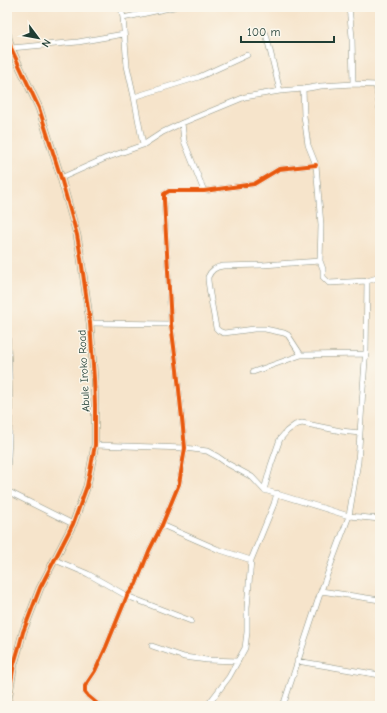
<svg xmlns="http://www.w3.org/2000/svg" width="387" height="713" viewBox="0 0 387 713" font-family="'Comic Neue',sans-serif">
  <rect width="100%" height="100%" fill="#fbf7ec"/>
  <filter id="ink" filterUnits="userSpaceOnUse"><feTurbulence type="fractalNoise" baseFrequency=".025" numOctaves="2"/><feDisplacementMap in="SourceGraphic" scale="8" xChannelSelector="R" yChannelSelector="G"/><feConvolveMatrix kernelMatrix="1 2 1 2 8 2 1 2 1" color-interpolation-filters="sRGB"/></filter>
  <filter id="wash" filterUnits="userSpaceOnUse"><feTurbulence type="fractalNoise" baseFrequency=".012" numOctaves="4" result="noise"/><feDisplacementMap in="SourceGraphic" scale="16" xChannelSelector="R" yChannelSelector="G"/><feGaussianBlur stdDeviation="0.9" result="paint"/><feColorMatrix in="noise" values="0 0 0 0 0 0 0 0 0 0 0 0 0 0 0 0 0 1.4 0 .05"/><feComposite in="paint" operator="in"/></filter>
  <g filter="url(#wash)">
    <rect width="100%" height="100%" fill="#f6e4cb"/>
  </g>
  <g filter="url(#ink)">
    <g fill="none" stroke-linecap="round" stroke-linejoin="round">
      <g stroke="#8a9080" stroke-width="6">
        <path id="street" d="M 121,7 L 123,18 L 127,66 L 134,97 L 143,145
          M 349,7 L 352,37 L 353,84
          M 123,18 L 174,7
          M 266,34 L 280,91
          M 11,48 L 78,42 L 124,34
          M 376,85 L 380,110
          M 303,89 L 304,116 L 308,145 L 316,165 L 321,225 L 320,261 L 323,269 L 323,277 L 329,283 L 367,281 L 380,277
          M 134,97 L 199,77 L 247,55
          M 182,123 L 184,141 L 204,191
          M 61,178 L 106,158 L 143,145 L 163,132 L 182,123 L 245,97 L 280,91 L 303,89 L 321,86 L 353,84 L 376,85 L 380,84
          M 90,323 L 171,324
          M 7,329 C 10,376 11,423 7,471
          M 301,355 L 288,335 L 284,333 L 265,329 L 254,329 L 224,333 L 219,331 L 216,328 C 215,320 207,282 208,277 C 211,270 215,267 223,266 L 263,265 L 320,261
          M 253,372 L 301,355 L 366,354
          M 95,445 L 185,448 L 207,451 L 218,457 L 228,464 L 252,477 L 264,490 L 349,516 L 380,519
          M 264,490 L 271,465 L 280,439 L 287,431 L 295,425 L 302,423 L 341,431 L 360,433
          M 7,491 L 73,524
          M 162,525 L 217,549 L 251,560
          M 55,560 L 88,574 L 127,596 L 191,621
          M 321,591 L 380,600
          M 152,646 L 184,657 L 207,660 L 238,661
          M 7,659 L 14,664
          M 297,661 L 380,675
          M 100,706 L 88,696 L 85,692 L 85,686 L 95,671 L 106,647 L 127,596 L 136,584 L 149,551 L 162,525 L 179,484 L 185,448 L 177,370 L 171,324 L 164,200 L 164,194 L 169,191 L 204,191 L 254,184 L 279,169 L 316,165
          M 207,706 L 229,677 L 245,648 L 247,632 L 247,608 L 251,560 L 274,504 L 277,493
          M 283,706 L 321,591 L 349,516 L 358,462 L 365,360 L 366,354 L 367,281"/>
      </g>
      <g stroke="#8a9080" stroke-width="8">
        <path id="secondary" d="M 7,33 L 11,48 L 39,108 L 61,178 L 77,235 L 80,252 L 90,323 L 94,379 L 95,405 L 95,445 L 91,466 L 87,486 L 73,524 L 40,588 L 23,632 L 19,647 L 14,664 L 7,706"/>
      </g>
      <use href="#street" stroke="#fff" stroke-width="5"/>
      <use href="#secondary" stroke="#fbe6c4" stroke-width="7"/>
      <g stroke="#fbf7ec" stroke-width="6">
        <path id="cycleway" d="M 7,33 L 11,48 L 39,108 L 61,178 L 77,235 L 80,252 L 90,323 L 94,379 L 95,405 L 95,445 L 91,466 L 87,486 L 73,524 L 40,588 L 23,632 L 19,647 L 14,664 L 7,706
          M 100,706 L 88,696 L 85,692 L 85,686 L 95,671 L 106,647 L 127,596 L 136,584 L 149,551 L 162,525 L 179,484 L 185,448 L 177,370 L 171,324 L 164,200 L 164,194 L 169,191 L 204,191 L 254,184 L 279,169 L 316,165"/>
      </g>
      <use href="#cycleway" stroke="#e8590c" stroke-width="4"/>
    </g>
  </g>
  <g text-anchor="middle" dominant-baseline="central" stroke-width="3" stroke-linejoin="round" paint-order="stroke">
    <g font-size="11" fill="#1f3d34" stroke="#fbf7ec">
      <text transform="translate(84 371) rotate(-93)">Abule Iroko Road</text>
    </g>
  </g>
  <rect width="387" height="713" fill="none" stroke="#fbf7ec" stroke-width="24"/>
  <g transform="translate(38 38) rotate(122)" stroke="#fbf7ec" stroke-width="3" paint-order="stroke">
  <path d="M0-3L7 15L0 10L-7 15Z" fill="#1f3d34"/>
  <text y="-6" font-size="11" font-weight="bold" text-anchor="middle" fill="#1f3d34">N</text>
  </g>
  <path d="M241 36v6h93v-6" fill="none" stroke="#1f3d34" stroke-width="2"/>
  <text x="247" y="36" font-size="12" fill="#1f3d34" stroke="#fbf7ec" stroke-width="3" paint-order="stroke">100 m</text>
</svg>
